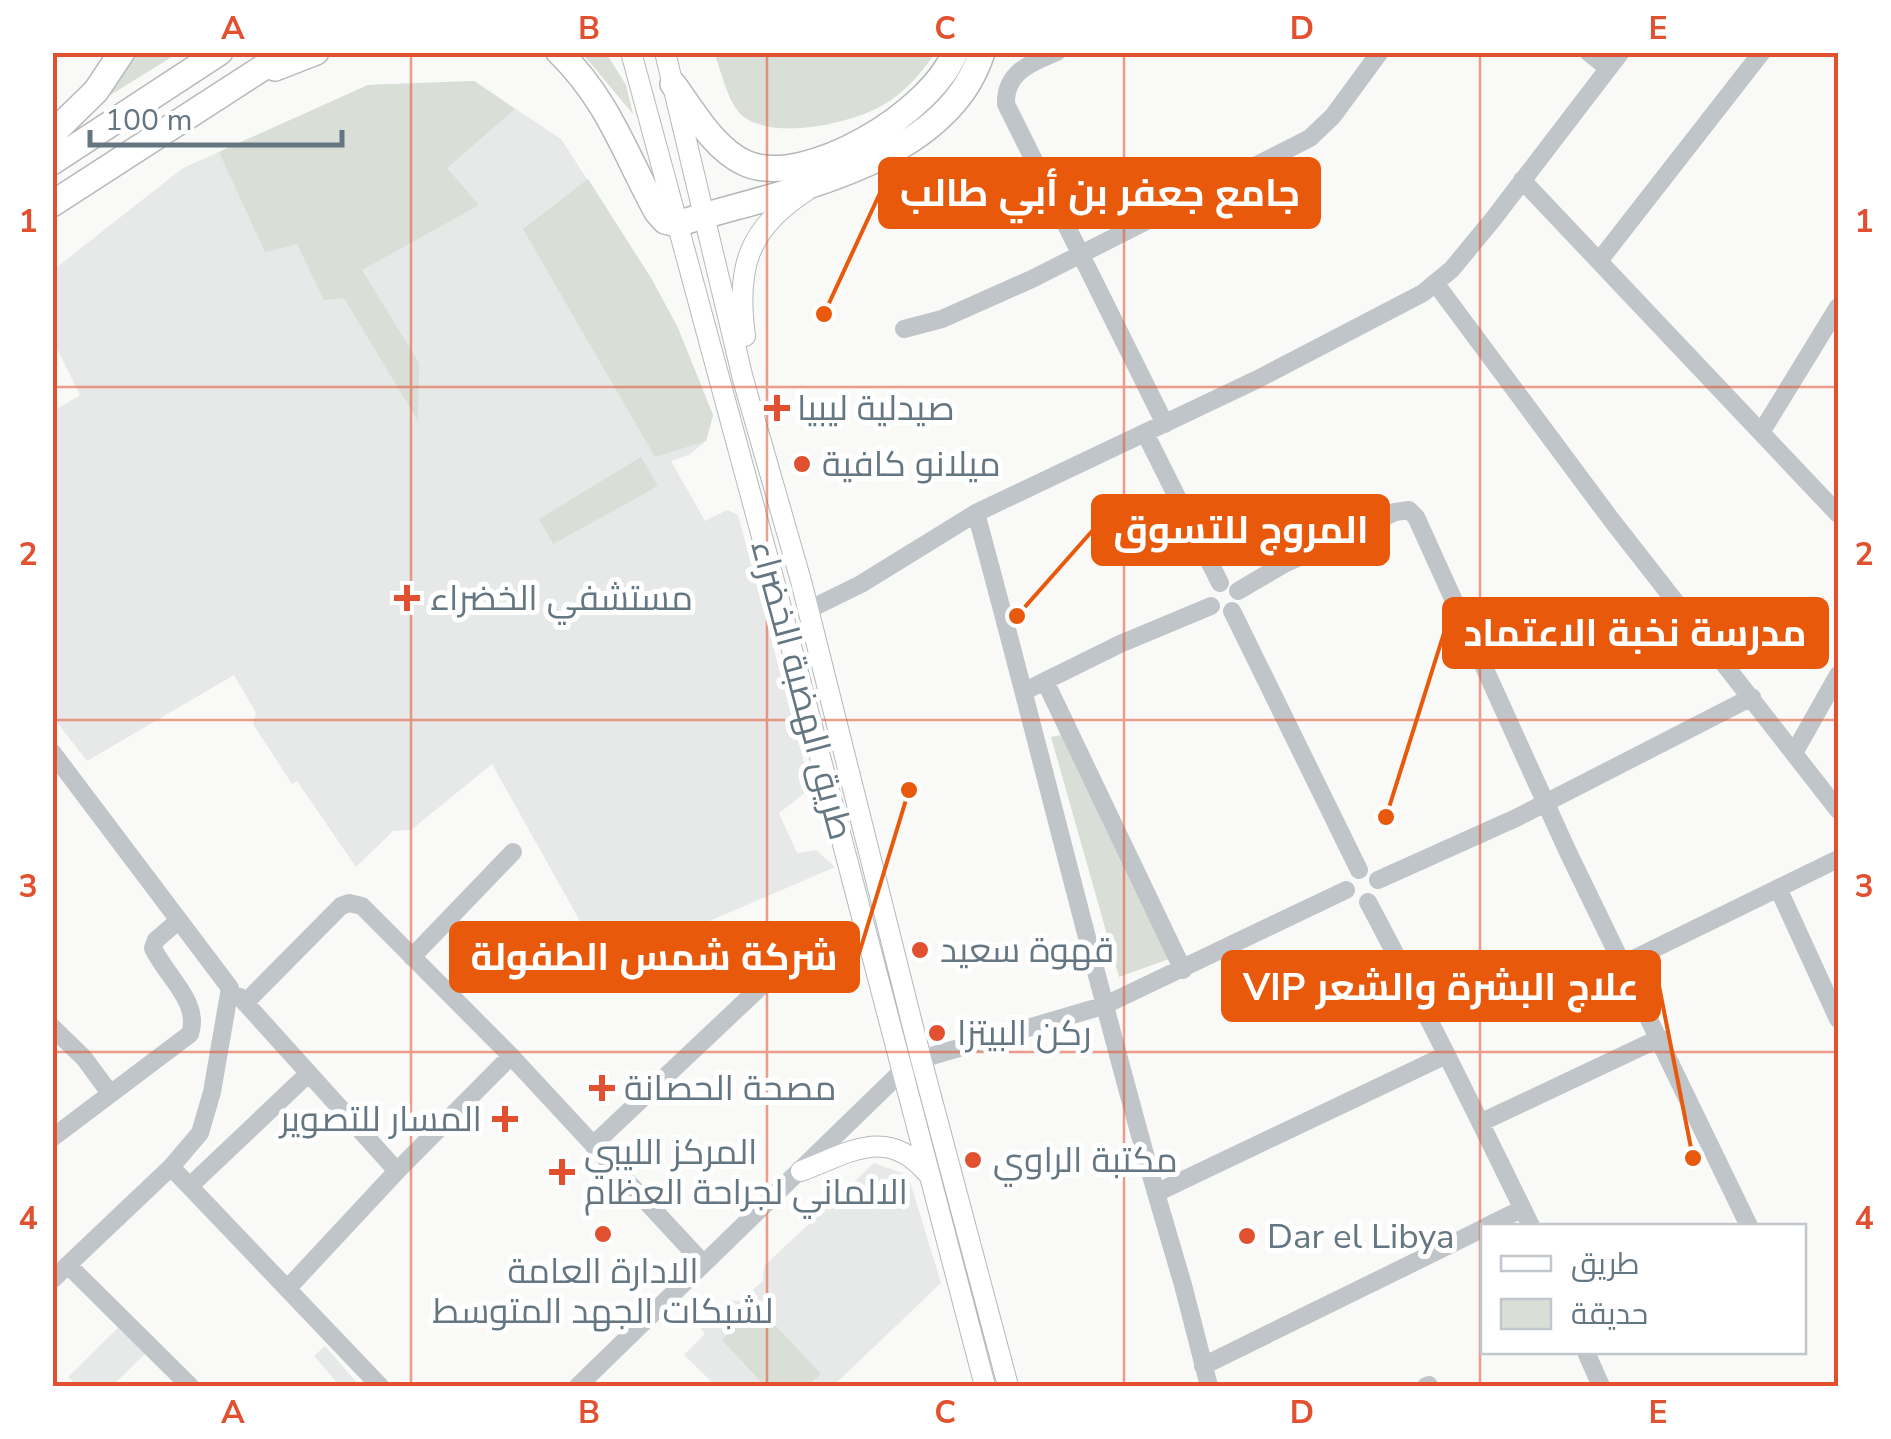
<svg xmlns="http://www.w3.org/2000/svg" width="1891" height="1439" viewBox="0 0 1891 1439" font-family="'Nunito Sans',Cairo,sans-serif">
  <rect width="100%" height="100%" fill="#f9f9f7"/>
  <path fill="#e7e8e8" d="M 474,81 L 561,139 L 651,278 L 678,328 L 713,415 L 706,441 L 689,455 L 671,461 L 705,521 L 727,510 L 738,515 L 808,777 L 806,792 L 779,813 L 797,853 L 816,850 L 835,867 L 605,966 L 492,764 L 411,830 L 393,831 L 356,867 L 297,781 L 292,784 L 253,724 L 256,713 L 234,675 L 87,761 L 53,717 L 52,412 L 80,395 L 53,341 L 53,270 L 183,168 L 219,152 L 368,85 Z
    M 874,1163 L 908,1175 L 941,1283 L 833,1386 L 716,1386 L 684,1355 L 705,1334 L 700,1328 L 728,1300 L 740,1301 L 763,1281 L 764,1266 Z
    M 119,1327 L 145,1354 L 112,1386 L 78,1386 L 68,1377 Z
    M 325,1346 L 358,1384 L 355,1386 L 340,1386 L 314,1356 Z"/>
  <path fill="#d9ded6" d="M 133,53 L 178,53 L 104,99 Z
    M 582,53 L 606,53 L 626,85 L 633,114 Z
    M 714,53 L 935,53 C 922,72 908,89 888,102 C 858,123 763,145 737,110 C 726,95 721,70 714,53 Z
    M 474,81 L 515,109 L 447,168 L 479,205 L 362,270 L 419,363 L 418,421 L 344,298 L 324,300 L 297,244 L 265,252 L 219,152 L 368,85 Z
    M 588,179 L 651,278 L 678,328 L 713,415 L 706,441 L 655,457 L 523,229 Z
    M 641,457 L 658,486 L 553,544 L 539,519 Z
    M 1061,735 L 1169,959 L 1119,977 L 1051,737 Z
    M 758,1307 L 821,1374 L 807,1386 L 765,1386 L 722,1340 Z"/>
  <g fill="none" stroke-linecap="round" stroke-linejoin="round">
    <g stroke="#b4b9bd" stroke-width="22">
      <path id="major" d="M 631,52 L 774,581 L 985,1386
        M 665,52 L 743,379 L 801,581 L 921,1059 L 1008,1386
        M 745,336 C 736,269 747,229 806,191
        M 801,1171 C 851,1152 888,1125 929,1175"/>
    </g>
    <g stroke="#b3b8bc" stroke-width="28">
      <path id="highway" d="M 559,52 C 609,101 625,154 657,212 L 665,221 L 677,224 C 776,192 946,168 982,52
        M 275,68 L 316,52
        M 673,84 C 693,111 714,149 745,163 C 806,190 933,111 955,52
        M 52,134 L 96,91 L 122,52
        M 52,162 L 220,52
        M 52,204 L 287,52"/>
    </g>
    <path stroke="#c0c5c9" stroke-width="18" d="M 1057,52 C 1031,63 1005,72 1006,104 L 1165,424
      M 1588,52 L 1608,68
      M 1522,180 L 1838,514
      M 1599,261 L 1762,52
      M 1436,284 L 1610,518 L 1838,810
      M 904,329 L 942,319 L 1034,278 L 1310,138 L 1333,116 L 1380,52
      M 1762,431 L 1838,307
      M 1145,433 L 1220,583
      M 976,513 C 1038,740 1092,968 1156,1193 L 1444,1056
      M 1238,591 L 1284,564 L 1395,512 L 1409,510 L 1416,517 L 1567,850 L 1749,1226
      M 808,610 L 861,584 L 976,513 L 1258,379 L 1423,293 L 1452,269 L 1494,218 L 1621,52
      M 1232,611 L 1359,870
      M 1045,681 L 1120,644 L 1211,606
      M 1025,691 L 1045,681 L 1183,970
      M 52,752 L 230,988 L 212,1092 L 200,1133 L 171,1167 L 52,1280
      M 1794,753 L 1838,675
      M 1378,880 L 1516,818 L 1752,697
      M 1778,888 L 1838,1019
      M 1368,902 C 1425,1009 1478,1117 1531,1226
      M 412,957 L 513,852
      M 1623,964 L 1838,859
      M 240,997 L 397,1171
      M 245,1003 L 341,906 L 349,903 L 362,906 L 511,1056 L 703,1263
      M 52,1027 L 84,1058 L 109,1092
      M 1482,1122 L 1660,1038
      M 52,1138 L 190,1034 C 201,1002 165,975 153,948 L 156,940 L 178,921
      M 593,1145 L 791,958
      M 171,1167 L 380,1386
      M 191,1185 L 308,1074
      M 1156,1193 L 1183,1285 L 1209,1386
      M 1487,1226 L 1522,1209
      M 69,1266 L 190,1386
      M 288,1288 L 397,1171 L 511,1056
      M 1586,1352 L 1601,1386
      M 1203,1366 L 1484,1228
      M 578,1386 L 901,1072 L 921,1059 L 1103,1006 L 1346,890
      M 1426,1386 L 1429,1385"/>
    <use href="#major" stroke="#fff" stroke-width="20"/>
    <use href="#highway" stroke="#fff" stroke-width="25"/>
  </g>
  <path fill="none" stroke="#e1512f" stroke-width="2.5" stroke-opacity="0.55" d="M 411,52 L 411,1386M 767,52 L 767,1386M 1124,52 L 1124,1386M 1480,52 L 1480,1386M 52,387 L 1838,387M 52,720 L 1838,720M 52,1052 L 1838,1052"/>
  <g fill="#e1512f" stroke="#fff" stroke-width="4">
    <path d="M772 393h10v10h10v10h-10v10h-10v-10h-10v-10h10z"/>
    <circle cx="802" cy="464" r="10"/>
    <path d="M402 583h10v10h10v10h-10v10h-10v-10h-10v-10h10z"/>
    <circle cx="920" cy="950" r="10"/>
    <circle cx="937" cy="1033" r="10"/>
    <path d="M597 1073h10v10h10v10h-10v10h-10v-10h-10v-10h10z"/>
    <path d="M500 1104h10v10h10v10h-10v10h-10v-10h-10v-10h10z"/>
    <circle cx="973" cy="1160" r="10"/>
    <path d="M557 1157h10v10h10v10h-10v10h-10v-10h-10v-10h10z"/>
    <circle cx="603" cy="1234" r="10"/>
    <circle cx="1247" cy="1236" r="10"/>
  </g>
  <g text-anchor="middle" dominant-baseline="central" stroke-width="10" stroke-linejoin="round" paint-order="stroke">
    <g font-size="35" fill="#647681" stroke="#fff" text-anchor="start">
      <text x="797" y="408">صيدلية ليبيا</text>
      <text x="822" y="464">ميلانو كافية</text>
      <text x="430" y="598">مستشفي الخضراء</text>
      <text x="940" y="950">قهوة سعيد</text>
      <text x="957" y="1033">ركن البيتزا</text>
      <text x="624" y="1088">مصحة الحصانة</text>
      <text x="482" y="1119" text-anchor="end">المسار للتصوير</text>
      <text x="584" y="1152">المركز الليبي<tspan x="584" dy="40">الالماني لجراحة العظام</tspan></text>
      <text x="993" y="1160">مكتبة الراوي</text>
      <text x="1267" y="1236">Dar el Libya</text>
      <text x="603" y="1271" text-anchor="middle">الادارة العامة<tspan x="603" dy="40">لشبكات الجهد المتوسط</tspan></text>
    </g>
    <g font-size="35" fill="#647681" stroke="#fff">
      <text transform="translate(802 690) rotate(75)">طريق الهضبة الخضراء</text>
    </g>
  </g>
  <path fill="none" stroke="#e8590c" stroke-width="4" d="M824 314L880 193M1017 616L1093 530M1386 817L1444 633M909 790L858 957M1693 1158L1659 986"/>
  <g fill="#e8590c" stroke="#fff" stroke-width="4">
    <circle cx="824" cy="314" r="10"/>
    <circle cx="1017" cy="616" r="10"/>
    <circle cx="1386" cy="817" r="10"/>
    <circle cx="909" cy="790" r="10"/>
    <circle cx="1693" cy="1158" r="10"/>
  </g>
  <g fill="#e8590c" stroke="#e8590c" stroke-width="4">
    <rect x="880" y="159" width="439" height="68" rx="10"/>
    <rect x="1093" y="496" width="295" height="68" rx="10"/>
    <rect x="1444" y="599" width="383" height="68" rx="10"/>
    <rect x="451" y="923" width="407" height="68" rx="10"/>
    <rect x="1223" y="952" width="436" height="68" rx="10"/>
  </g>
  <g font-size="38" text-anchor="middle" font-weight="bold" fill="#fff">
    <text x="1100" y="206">جامع جعفر بن أبي طالب</text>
    <text x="1241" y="543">المروج للتسوق</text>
    <text x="1635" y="646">مدرسة نخبة الاعتماد</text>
    <text x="654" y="970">شركة شمس الطفولة</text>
    <text x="1441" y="1000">VIP علاج البشرة والشعر</text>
  </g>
  <rect width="1891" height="1439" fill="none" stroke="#ffffff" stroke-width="110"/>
  <rect x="1481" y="1224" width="325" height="130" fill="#ffffff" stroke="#c1c8cd" stroke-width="2.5"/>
  <rect x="1501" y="1256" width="50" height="15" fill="#ffffff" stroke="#c1c8cd" stroke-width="2.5"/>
  <text x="1571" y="1274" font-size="30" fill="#647681">طريق</text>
  <rect x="1501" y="1299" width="50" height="30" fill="#d9ded6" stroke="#c1c8cd" stroke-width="2.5"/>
  <text x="1571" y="1324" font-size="30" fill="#647681">حديقة</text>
  <path d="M90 130v15h252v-15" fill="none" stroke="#647681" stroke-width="5"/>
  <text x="105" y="130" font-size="30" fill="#647681" stroke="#ffffff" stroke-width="8" paint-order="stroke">100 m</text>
  <rect x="55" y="55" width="1781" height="1329" fill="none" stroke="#e1512f" stroke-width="4"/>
  <g font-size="32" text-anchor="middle" font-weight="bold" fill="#e1512f">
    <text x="233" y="39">A</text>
    <text x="589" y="39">B</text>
    <text x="945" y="39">C</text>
    <text x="1302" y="39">D</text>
    <text x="1658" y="39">E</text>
    <text x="28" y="232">1</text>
    <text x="1864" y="232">1</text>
    <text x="28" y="565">2</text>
    <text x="1864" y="565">2</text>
    <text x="28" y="897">3</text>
    <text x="1864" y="897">3</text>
    <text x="28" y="1229">4</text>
    <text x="1864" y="1229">4</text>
    <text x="233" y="1423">A</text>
    <text x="589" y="1423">B</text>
    <text x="945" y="1423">C</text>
    <text x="1302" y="1423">D</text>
    <text x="1658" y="1423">E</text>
  </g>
</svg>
